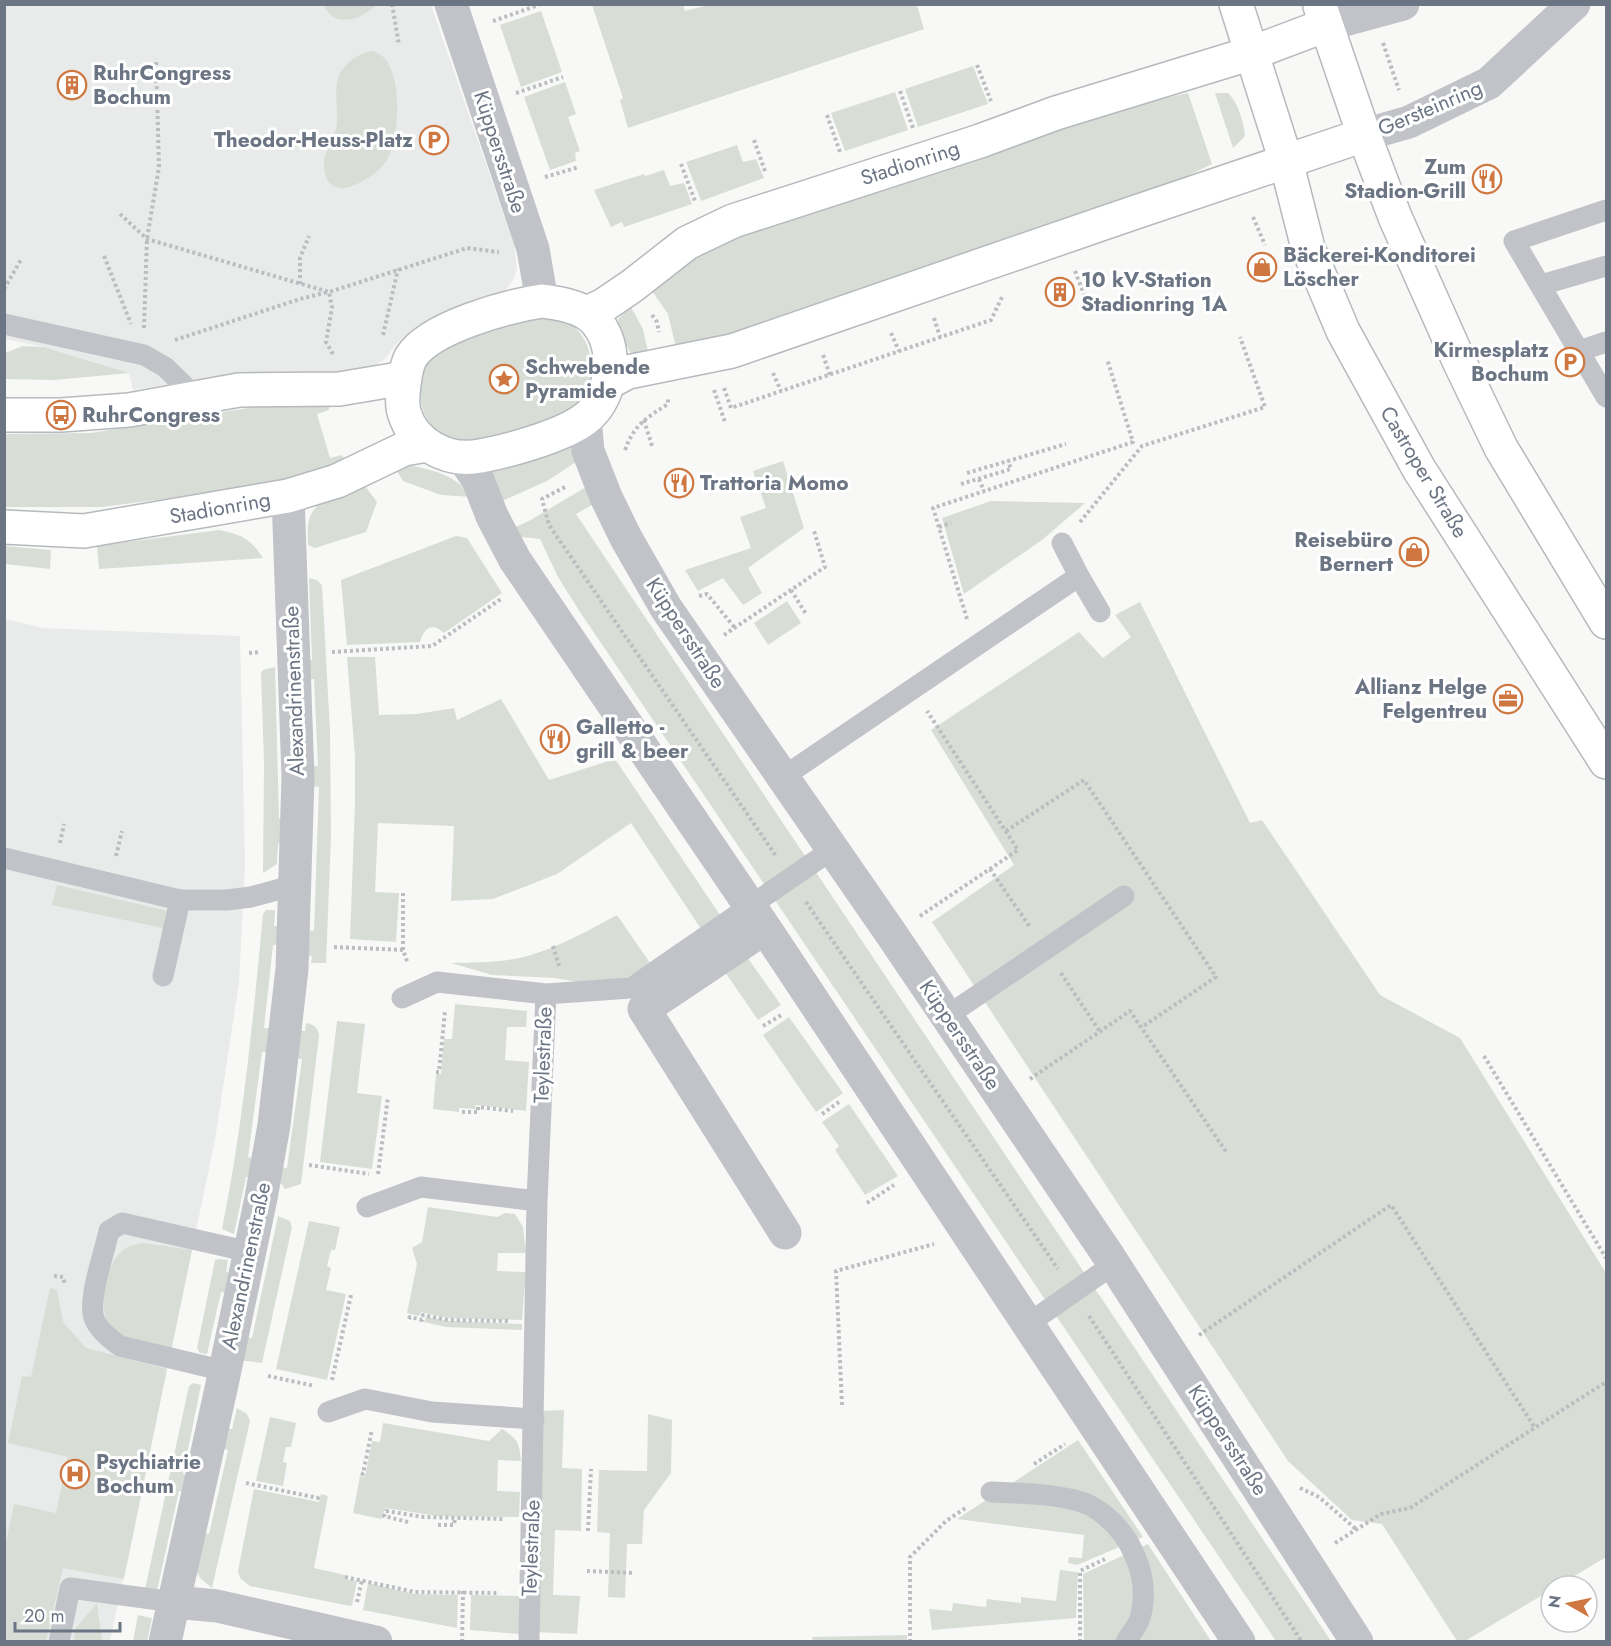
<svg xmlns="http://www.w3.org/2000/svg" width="1611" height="1646" viewBox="0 0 1611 1646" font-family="Jost,sans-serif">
  <rect width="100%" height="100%" fill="#f8f9f7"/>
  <path fill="#e9eaea" d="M 5,5 L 431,5 L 514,245 L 517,269 L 513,280 L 505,291 L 497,297 L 418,325 L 397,343 L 384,360 L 358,374 L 292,376 L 225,375 L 133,390 L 129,373 L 44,347 L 5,339 Z
    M 5,619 L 43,628 L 240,636 L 245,864 L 239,983 L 215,1140 L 110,1641 L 5,1642 Z"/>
  <path fill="#d8ddd6" d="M 324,5 L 324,4 L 376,5 C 362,20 333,29 324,5 Z
    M 708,5 L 917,5 L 924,29 L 628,128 L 620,100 L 623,98 L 592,5 L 683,5 L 685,11 Z
    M 541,11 L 562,72 L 521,87 L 500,25 Z
    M 372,51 C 405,57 400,136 388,158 C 382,170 368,179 357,184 C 348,188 339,191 331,184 C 325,179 324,171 324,163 C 325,151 333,140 336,129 C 340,110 331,87 342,70 C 349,60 361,53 372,51 Z
    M 973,66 L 988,104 L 918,127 L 905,89 Z
    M 565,82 L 576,114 L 568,117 L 580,151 L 575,153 L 576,161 L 550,170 L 524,97 Z
    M 895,92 L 908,130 L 845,151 L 831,113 Z
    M 1188,93 L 1212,164 L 1163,188 L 753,331 L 676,348 L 668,314 L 650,288 L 720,237 L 808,214 L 1136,105 Z
    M 1215,93 L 1228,93 C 1238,102 1244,123 1245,136 L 1233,148 Z
    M 737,145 L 743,162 L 756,159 L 764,178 L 701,201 L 686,162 Z
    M 664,170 L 670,186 L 684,183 L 692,204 L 624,227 L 622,222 L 611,227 L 594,190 L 644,174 L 645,176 Z
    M 631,307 L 643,329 L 648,352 L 632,354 C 627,349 618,326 618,319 Z
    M 528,315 C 543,317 560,315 572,325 C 601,348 597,399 565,417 C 558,421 547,423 539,425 C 520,431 501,437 482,444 C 470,444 456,443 446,437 C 413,420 411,368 441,347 C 447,343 456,341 463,339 C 484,331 506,323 528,315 Z
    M 23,346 L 44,347 L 129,373 L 55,380 L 5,379 L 5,353 Z
    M 290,404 L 329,405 L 329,410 L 317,414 L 330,458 L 342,455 L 347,464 L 266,486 L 102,507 L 5,507 L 4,434 L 91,433 L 248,408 Z
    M 572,444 L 579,460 L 547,481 L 500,502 L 490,476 L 491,469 Z
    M 783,461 L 804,528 L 748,568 L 762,593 L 743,605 L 723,578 L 698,591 L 685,570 L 751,548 L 740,517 L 766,508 L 753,471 Z
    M 414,466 C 442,473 453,475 473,497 L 441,495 L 403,481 L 394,467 Z
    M 362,482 L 377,502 L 366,532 L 315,548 L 308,545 C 308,537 307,528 309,520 C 314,499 344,490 362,482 Z
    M 586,487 L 594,504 L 576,514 L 1331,1641 L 1276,1641 L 580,612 L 558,577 L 540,539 L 513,536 L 511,529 L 529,521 Z
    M 991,501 L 1085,503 L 1042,540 L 964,594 L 942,518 Z
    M 219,530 C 242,535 250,538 263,558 L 99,569 L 97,546 Z
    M 456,536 L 467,538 L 502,593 L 444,633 C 432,622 424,628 420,642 L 347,645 L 341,580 Z
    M 5,546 L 51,550 L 50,569 L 5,564 Z
    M 309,578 L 317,580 L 322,585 L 330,731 L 331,837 L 326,963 L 311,963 L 312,956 L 301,955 L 303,930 L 314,931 L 319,787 L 310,786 L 309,766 L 318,766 L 314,679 L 305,679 L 304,661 L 312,660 Z
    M 787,601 L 801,623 L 768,645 L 754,623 Z
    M 1140,602 L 1250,823 L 1262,820 L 1380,995 L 1460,1038 L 1606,1273 L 1606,1557 L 1558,1586 L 1551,1586 L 1551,1590 L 1465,1641 L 1457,1641 L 1382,1524 L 1352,1520 L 1288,1461 L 932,922 L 1014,865 L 931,730 L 1079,632 L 1103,658 L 1131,637 L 1115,615 Z
    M 347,657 L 375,657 L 379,715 L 417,714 L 454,708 L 457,720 L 501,699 L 549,780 L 615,759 L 720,915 L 701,929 L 631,823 L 557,874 L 493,899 L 451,901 L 454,826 L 378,823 L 375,892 L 399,893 L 396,942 L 350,939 L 355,803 L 355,757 Z
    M 275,667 L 279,818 L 284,822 L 284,838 L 278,844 L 277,864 L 263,873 L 264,762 L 261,673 L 263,670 Z
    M 57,885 L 172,912 L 168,929 L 52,905 Z
    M 266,910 L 275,910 L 274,926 L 284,927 L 284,944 L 273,945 L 264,1028 L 276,1029 L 274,1053 L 262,1052 L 248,1157 L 257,1160 L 255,1178 L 246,1177 L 234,1234 L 222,1229 C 243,1125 253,1020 263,914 Z
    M 617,915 L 650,963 L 618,983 L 584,983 L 555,978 L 492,975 L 451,963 C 477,962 505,963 531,955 C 561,946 589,930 617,915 Z
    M 747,957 L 781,1005 L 758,1020 L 725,972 Z
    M 455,1004 L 527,1011 L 526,1027 L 507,1027 L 505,1060 L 529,1062 L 526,1111 L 476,1105 L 475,1109 L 459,1108 L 459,1112 L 433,1109 L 436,1074 L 441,1074 L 444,1039 L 452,1039 Z
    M 789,1017 L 843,1093 L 816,1112 L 763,1035 Z
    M 337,1021 L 365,1024 L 357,1093 L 382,1096 L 372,1169 L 320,1162 Z
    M 306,1023 C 314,1025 318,1027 319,1036 L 301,1184 L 285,1189 L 275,1176 L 276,1166 L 287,1168 L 302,1059 L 293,1058 L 295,1030 L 305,1031 Z
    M 849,1104 L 898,1176 L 865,1195 L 835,1150 L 839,1146 L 822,1122 Z
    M 428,1207 L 497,1217 L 505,1213 L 515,1214 L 523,1227 L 526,1253 L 498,1253 L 497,1271 L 526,1272 L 522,1320 L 448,1318 L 421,1312 L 419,1316 L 407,1313 L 417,1264 L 412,1248 L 422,1242 Z
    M 278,1216 L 290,1221 L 292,1227 L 262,1363 L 239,1360 L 243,1337 L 252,1338 Z
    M 309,1221 L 340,1227 L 335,1250 L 331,1250 L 327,1266 L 331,1268 L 326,1290 L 346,1294 L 327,1380 L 276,1369 Z
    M 144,1243 L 192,1250 L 172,1347 C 159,1348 123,1342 114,1332 C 95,1312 103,1263 126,1248 C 131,1245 138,1244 144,1243 Z
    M 219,1259 L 228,1260 L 226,1272 L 235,1274 L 232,1294 L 221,1292 L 207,1354 L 200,1353 L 197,1348 L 215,1260 Z
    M 50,1288 L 57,1290 L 63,1322 L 86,1348 L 167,1369 L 124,1579 L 63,1568 L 46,1641 L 5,1641 L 5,1547 L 14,1504 L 56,1513 L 68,1457 L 8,1443 L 22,1376 L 31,1377 Z
    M 426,1317 L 448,1321 L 522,1324 L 522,1330 L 446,1327 L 424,1322 Z
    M 193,1383 L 201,1385 L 183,1474 L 192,1476 L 188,1492 L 179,1491 L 157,1591 L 145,1589 L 189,1386 Z
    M 237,1408 L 247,1414 L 250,1421 L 212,1588 L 200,1578 L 197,1572 L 199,1532 L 209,1534 L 228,1450 L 220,1448 L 222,1428 L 232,1429 Z
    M 564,1410 L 562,1468 L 582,1469 L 581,1531 L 555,1530 L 553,1595 L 580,1596 L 577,1634 L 536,1632 L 541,1411 Z
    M 648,1414 L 672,1420 L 671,1473 L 644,1510 L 642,1544 L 627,1544 L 625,1598 L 608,1597 L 610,1533 L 597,1532 L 599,1470 L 647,1471 Z
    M 270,1417 L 296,1423 L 291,1447 L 286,1447 L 283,1462 L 287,1463 L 283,1486 L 256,1481 Z
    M 383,1423 L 489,1441 L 502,1429 C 518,1439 519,1442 521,1461 L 498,1460 L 497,1491 L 520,1492 L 519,1517 L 438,1516 L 385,1508 L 381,1519 L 353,1513 L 360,1476 L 365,1477 L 372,1441 L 380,1442 Z
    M 1078,1440 L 1143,1537 L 1077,1565 L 1068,1563 L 1069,1557 L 1082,1558 L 1084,1535 L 957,1519 Z
    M 254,1489 L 319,1502 L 321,1494 L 328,1496 L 314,1568 L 345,1575 L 345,1579 L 357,1581 L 352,1605 L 350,1606 L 250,1586 L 240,1578 L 238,1571 Z
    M 1148,1544 L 1211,1641 L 1084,1641 L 1083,1574 Z
    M 1060,1570 L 1078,1572 L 1076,1618 L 932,1630 L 929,1609 L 952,1611 L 953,1603 L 986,1607 L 987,1599 L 1021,1603 L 1021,1597 L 1056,1601 Z
    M 368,1583 L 414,1594 L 458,1595 L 457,1628 L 363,1610 Z
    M 471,1595 L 521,1596 L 519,1634 L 470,1630 Z
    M 97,1603 L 102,1641 L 74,1641 L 75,1629 Z
    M 138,1615 L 152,1618 L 147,1641 L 133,1641 Z
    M 907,1635 L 907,1642 L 813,1642 L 812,1637 Z"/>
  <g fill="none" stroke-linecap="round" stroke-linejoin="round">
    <g stroke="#b6b9be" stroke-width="36">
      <path id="secondary" d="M 1236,4 L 1286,161 L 1308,248 L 1343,331 L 1419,469 L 1606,762
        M 1320,6 L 1364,135 L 1395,217 L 1460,363 L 1501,448 L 1606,622
        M 542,301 C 557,303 572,305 586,313 C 621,335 616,396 585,419 C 561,437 502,453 473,457 C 445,460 414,443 405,415 C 401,405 403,394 404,384 C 405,376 407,364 411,357 C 430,327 508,306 542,301 Z
        M 587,313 L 604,305 L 632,286 L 687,243 L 733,221 L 980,141 L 1056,113 L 1252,53 L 1326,25
        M 609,382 L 628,372 L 732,351 L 1130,214 L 1364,135
        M 4,415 L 61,415 L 129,410 L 239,390 L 339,389 L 405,378
        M 4,527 L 84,531 L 288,496 L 337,481 L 404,449 L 427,445"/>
    </g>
    <path stroke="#bbbdc0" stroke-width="4" stroke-dasharray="3 3" stroke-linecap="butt" d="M 392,4 L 399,45
      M 493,21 L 539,5
      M 1383,43 L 1399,90
      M 977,65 L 991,101
      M 900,91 L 913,128
      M 516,93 L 563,77
      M 827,115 L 840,152
      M 754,140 L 766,174
      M 681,164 L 695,201
      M 545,177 L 579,167
      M 120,214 L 147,239 L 329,292
      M 1253,217 L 1265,245
      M 104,256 L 131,324
      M 1075,271 L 1091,312
      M 300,284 L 300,258 L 309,236
      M 4,289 L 22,258
      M 652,315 L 657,322 L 659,332
      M 934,318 L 940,337
      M 144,328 L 147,239 L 159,167 L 156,59
      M 891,333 L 899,351
      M 383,335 L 398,269
      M 175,340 L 300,299 L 328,292
      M 333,354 L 326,342 L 332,308 L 329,292 L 467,248 L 499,252
      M 823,355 L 830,375
      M 773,373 L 781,391
      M 724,388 L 731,408 L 991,320 L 1003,295
      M 714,390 L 725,422
      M 644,420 L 652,446
      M 625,450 C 634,425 646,418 668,404 L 668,399
      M 967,473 L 1066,444
      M 979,479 L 984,491
      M 961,484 L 1011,469 L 1008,461
      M 565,487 L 542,499 L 549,525 L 776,856
      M 1080,522 L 1142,446 L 1265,407 L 1240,337
      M 939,527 L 951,523
      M 791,590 L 806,614
      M 699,596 L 707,594 L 735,628
      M 967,619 L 933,508 L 1133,442 L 1107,359
      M 724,635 L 825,567 L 814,531
      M 332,652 L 432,646 L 501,599
      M 249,653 L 260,652
      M 1006,831 L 1084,780 L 1216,977 L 1142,1027
      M 60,843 L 64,824
      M 116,856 L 122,831
      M 990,869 L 1030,927
      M 806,902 L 1058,1269
      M 920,916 L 1018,850 L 927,711
      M 553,946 L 559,966
      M 334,947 L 403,950 L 408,964
      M 403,950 L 403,893
      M 1061,973 L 1100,1032
      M 763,1026 L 783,1014
      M 1484,1056 L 1606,1258
      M 436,1072 L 439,1072 L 445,1011
      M 1030,1079 L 1130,1011 L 1227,1153
      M 462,1112 L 478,1112 L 478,1107 L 513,1111
      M 822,1114 L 839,1102
      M 309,1165 L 369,1174
      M 378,1174 L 388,1097
      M 867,1203 L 894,1185
      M 54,1276 L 63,1277 L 65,1285
      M 1089,1316 L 1302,1642
      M 409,1319 L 410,1317 L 422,1320 L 423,1315 L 448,1320 L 508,1321
      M 1199,1335 L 1391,1205 L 1535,1428
      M 268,1376 L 315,1386
      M 332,1380 L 351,1295
      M 842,1405 L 836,1271 L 934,1244
      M 1034,1464 L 1065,1444
      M 361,1473 L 363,1474 L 372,1429
      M 246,1483 L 318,1498 L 319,1494
      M 1300,1488 L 1319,1497 L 1357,1530
      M 408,1522 L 384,1516 L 386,1511 L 424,1517 L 504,1519
      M 438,1525 L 454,1525 L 455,1518
      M 588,1531 L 591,1469
      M 1335,1543 L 1381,1514 L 1410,1508 L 1606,1382
      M 587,1571 L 635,1573
      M 345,1577 L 415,1592 L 498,1593
      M 357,1602 L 362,1580
      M 462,1642 L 463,1591
      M 910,1642 L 910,1557 L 946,1521 L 967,1507
      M 1080,1642 L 1080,1571 L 1105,1559"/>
    <path stroke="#c1c3c8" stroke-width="21" d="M 1606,210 L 1514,241 L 1606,397
      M 1541,285 L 1606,266
      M 4,324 L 144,355 L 165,367 L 197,398
      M 1579,351 L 1606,342
      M 1062,543 L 1079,576
      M 783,777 L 1079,576 L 1100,612
      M 4,858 L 180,900 L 227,900 L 251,897 L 295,885
      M 163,976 L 180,900
      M 402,998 L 437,982 L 546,994
      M 947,1016 L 1124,896
      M 367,1207 L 421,1187 L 537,1201
      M 1029,1323 L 1114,1264
      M 225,1371 L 120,1346 C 110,1339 95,1327 93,1314 C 90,1292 104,1254 109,1231 L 122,1223 L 250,1252
      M 328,1412 L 365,1399 L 432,1412 L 534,1419
      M 991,1492 C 1016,1493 1070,1494 1091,1506 C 1129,1527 1152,1576 1140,1618 C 1138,1626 1130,1634 1126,1642
      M 59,1642 L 70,1588 L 174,1602
      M 529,1642 L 537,1201 L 546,994 L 631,988 L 833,849"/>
    <path stroke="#c1c3c8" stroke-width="33" d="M 451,4 L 533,249 L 542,301
      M 585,419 L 588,451 L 606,497 L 626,538 L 666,608 L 892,935 L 1108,1255 L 1357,1642
      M 463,458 L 478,480 L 492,516 L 515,560 L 765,928 L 1239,1642
      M 765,928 L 644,1009 L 785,1233
      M 174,1602 L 217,1606 L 376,1642
      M 165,1642 L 221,1389 L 261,1198 L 274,1125 L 292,969 L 298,777 L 288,496"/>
    <path stroke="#c1c3c8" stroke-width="33" d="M 1326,25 L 1403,4
      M 1364,135 L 1409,122 L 1489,83 L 1574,4"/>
    <use href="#secondary" stroke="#fff" stroke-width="33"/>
  </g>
  <defs>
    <g id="building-ring" transform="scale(1.5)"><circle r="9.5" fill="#fff" stroke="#cf7741" stroke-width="1.5"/><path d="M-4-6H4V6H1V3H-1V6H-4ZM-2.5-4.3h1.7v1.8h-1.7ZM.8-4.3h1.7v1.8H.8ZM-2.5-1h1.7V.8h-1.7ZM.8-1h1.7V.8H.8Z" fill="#cf7741"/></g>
    <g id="parking-ring" transform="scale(1.5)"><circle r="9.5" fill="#fff" stroke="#cf7741" stroke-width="1.5"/><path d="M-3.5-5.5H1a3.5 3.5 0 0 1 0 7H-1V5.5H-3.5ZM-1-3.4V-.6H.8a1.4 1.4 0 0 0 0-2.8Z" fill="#cf7741"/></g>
    <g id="restaurant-ring" transform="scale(1.5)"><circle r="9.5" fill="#fff" stroke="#cf7741" stroke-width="1.5"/><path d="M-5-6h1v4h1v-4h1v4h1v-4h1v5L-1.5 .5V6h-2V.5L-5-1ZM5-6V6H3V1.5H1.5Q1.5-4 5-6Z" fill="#cf7741"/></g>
    <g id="shop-ring" transform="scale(1.5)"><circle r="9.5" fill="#fff" stroke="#cf7741" stroke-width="1.5"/><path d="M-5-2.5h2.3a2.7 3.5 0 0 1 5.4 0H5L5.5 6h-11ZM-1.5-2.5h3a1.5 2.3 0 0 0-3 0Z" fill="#cf7741"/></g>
    <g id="sight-ring" transform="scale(1.5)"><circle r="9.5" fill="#fff" stroke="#cf7741" stroke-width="1.5"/><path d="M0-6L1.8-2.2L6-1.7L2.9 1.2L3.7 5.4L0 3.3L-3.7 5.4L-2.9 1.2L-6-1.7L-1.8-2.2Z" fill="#cf7741"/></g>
    <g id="bus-ring" transform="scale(1.5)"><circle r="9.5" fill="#fff" stroke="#cf7741" stroke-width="1.5"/><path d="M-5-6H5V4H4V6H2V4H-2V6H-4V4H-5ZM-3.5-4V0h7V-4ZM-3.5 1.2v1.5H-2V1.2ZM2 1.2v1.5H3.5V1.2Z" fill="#cf7741"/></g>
    <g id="office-ring" transform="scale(1.5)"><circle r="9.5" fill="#fff" stroke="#cf7741" stroke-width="1.5"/><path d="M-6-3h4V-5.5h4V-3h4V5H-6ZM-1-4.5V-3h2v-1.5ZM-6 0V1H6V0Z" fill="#cf7741"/></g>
    <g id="hospital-ring" transform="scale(1.5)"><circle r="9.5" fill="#fff" stroke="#cf7741" stroke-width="1.5"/><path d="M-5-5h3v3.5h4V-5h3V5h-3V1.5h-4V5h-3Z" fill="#cf7741"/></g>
  </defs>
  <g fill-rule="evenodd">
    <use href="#building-ring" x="72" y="85"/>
    <use href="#parking-ring" x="434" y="140"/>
    <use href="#restaurant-ring" x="1487" y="179"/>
    <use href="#shop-ring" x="1262" y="267"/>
    <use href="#building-ring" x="1060" y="292"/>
    <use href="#parking-ring" x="1570" y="362"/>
    <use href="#sight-ring" x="504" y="379"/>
    <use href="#bus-ring" x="61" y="415"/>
    <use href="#restaurant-ring" x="679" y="483"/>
    <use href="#shop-ring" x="1414" y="552"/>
    <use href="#office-ring" x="1508" y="699"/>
    <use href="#restaurant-ring" x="555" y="739"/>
    <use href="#hospital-ring" x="75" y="1474"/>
  </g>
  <g text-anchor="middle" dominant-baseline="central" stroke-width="6" stroke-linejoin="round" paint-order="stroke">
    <g font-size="21" font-weight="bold" fill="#6c7584" stroke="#fff" text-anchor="start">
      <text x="93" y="73">RuhrCongress<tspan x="93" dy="24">Bochum</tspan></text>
      <text x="413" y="140" text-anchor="end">Theodor-Heuss-Platz</text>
      <text x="1466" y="167" text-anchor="end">Zum<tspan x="1466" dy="24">Stadion-Grill</tspan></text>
      <text x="1283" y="255">Bäckerei-Konditorei<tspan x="1283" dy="24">Löscher</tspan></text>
      <text x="1081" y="280">10 kV-Station<tspan x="1081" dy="24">Stadionring 1A</tspan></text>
      <text x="1549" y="350" text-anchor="end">Kirmesplatz<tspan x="1549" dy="24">Bochum</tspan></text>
      <text x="525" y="367">Schwebende<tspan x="525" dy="24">Pyramide</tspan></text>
      <text x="82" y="415">RuhrCongress</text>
      <text x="700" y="483">Trattoria Momo</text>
      <text x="1393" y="540" text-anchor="end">Reisebüro<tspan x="1393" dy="24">Bernert</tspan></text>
      <text x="1487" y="687" text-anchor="end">Allianz Helge<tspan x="1487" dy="24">Felgentreu</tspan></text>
      <text x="576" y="727">Galletto -<tspan x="576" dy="24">grill &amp; beer</tspan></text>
      <text x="96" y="1462">Psychiatrie<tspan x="96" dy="24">Bochum</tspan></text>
    </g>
    <g font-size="21" fill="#6c7584" stroke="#fff">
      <text transform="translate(1430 108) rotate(-23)">Gersteinring</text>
      <text transform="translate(500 152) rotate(72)">Küppersstraße</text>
      <text transform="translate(910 163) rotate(-18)">Stadionring</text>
      <text transform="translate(1424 472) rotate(59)">Castroper Straße</text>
      <text transform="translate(220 508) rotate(-10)">Stadionring</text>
      <text transform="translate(686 633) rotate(57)">Küppersstraße</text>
      <text transform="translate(294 691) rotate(-92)">Alexandrinenstraße</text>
      <text transform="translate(960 1035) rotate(56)">Küppersstraße</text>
      <text transform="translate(543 1055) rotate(-88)">Teylestraße</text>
      <text transform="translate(246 1266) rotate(-78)">Alexandrinenstraße</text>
      <text transform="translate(1228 1440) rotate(57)">Küppersstraße</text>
      <text transform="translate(531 1548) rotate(-88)">Teylestraße</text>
    </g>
  </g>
  <rect width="1611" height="1646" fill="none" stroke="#6c7584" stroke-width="12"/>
  <g transform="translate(1569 1604) rotate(279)"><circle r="28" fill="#ffffff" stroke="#c4c8ce" stroke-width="1.5"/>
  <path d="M0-4.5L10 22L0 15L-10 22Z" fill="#cf7741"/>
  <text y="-9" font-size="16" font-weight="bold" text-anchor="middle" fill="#6c7584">N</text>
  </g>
  <path d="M15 1622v9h105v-9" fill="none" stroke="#6c7584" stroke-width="3"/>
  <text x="24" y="1622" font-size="18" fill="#6c7584" stroke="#ffffff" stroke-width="4.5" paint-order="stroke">20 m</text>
</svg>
